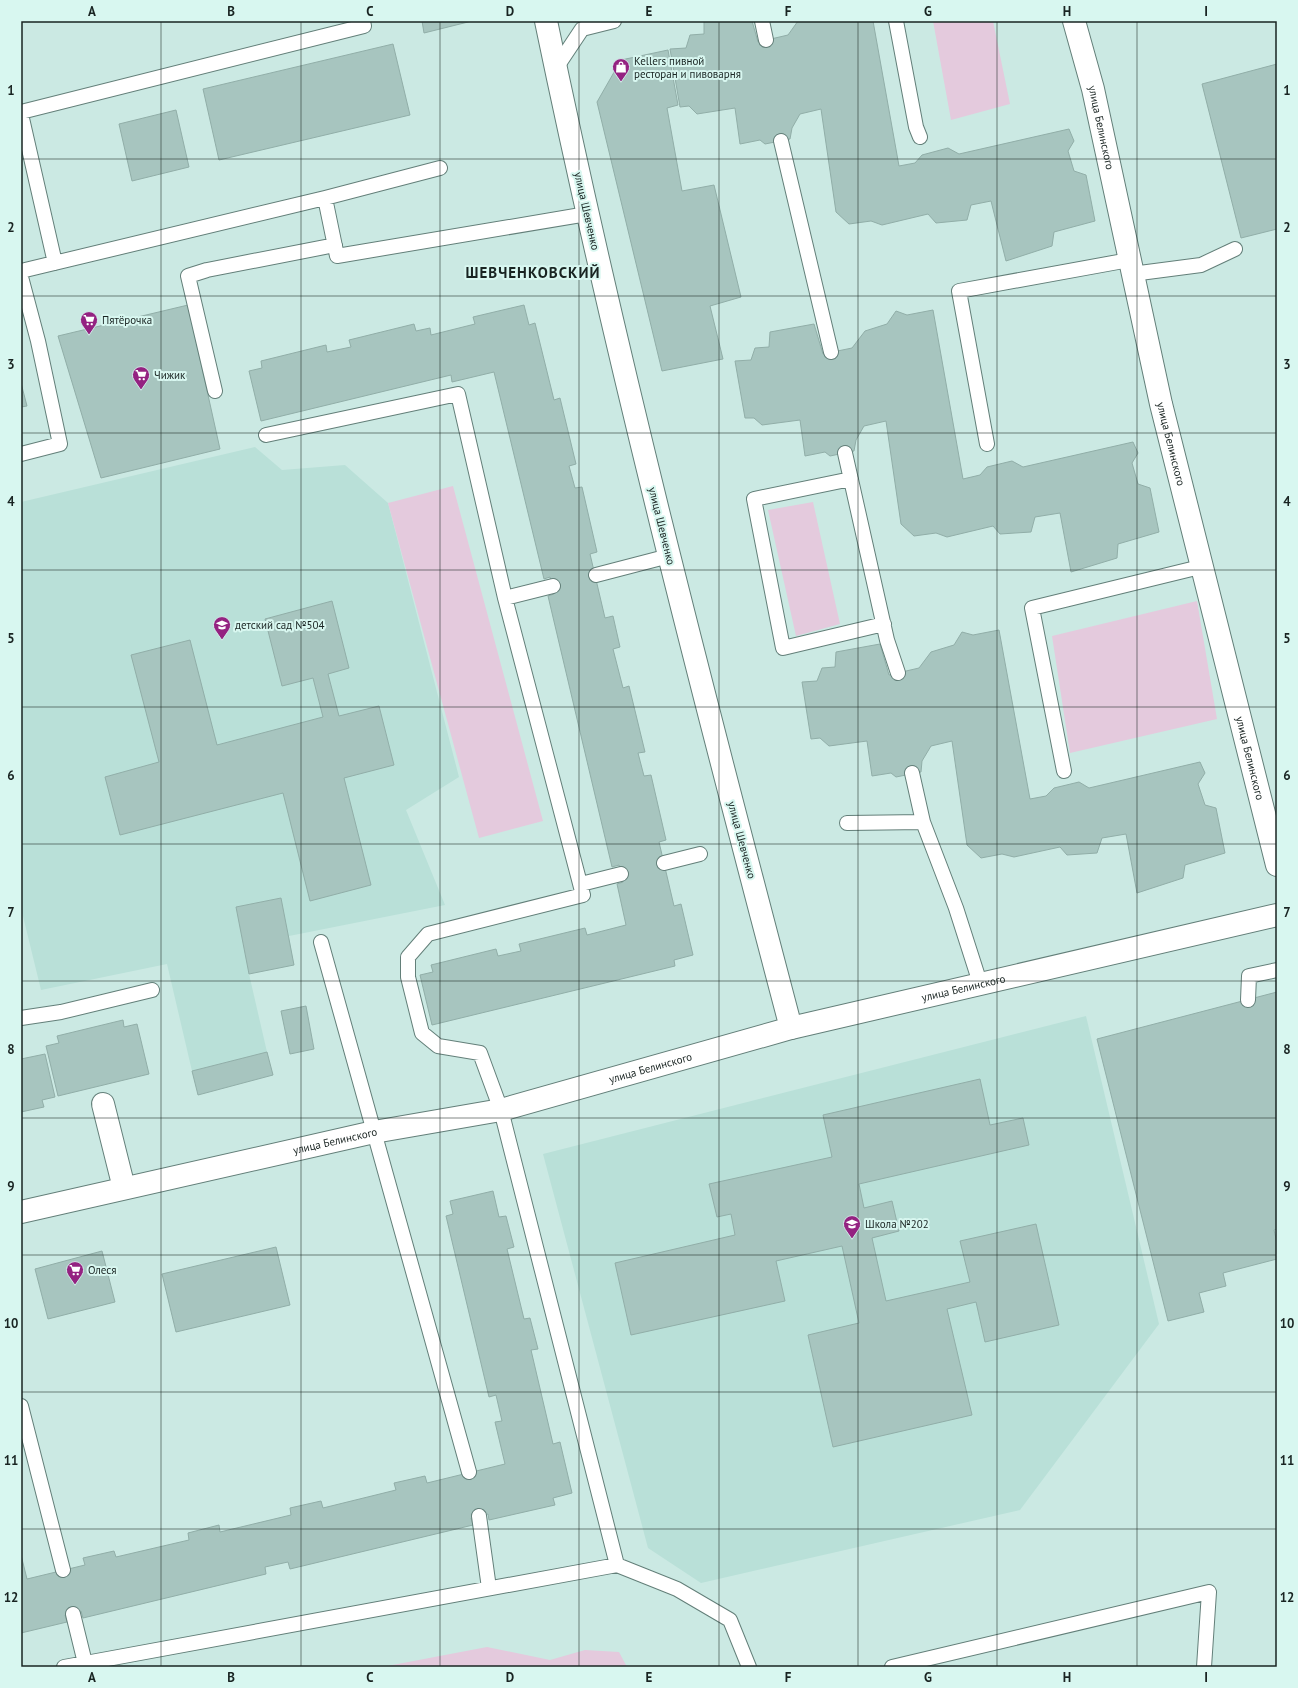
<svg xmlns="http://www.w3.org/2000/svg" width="1298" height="1688" viewBox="0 0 1298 1688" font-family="'PT Sans',sans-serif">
  <rect width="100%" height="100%" fill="#cbe9e3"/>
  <path fill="#b9e0d8" d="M 255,447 L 282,470 L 345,465 L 388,503 L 459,777 L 406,810 L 445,905 L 289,936 L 294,965 L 249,974 L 267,1052 L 192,1071 L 167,964 L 41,990 L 21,908 L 21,502 Z
    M 1086,1016 L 1159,1324 L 1020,1510 L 701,1583 L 648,1548 L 543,1154 Z"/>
  <path fill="#e4cadd" d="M 933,21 L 993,21 L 1010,104 L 951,120 Z
    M 453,486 L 543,821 L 479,838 L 388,503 Z
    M 813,502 L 840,624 L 796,636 L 768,510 Z
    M 1197,601 L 1217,719 L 1070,753 L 1052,636 Z
    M 487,1647 L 550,1660 L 585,1650 L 619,1652 L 627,1667 L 382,1667 Z"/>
  <path fill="#a7c5bf" stroke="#91aea8" d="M 422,21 L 472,21 L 424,33 Z
    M 704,21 L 752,21 L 758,42 L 788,35 L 798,21 L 873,21 L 899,166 L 915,163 L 922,155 L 948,148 L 959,154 L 1069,129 L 1074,141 L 1068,151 L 1074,171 L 1086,175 L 1095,221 L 1054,232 L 1052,246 L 1006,261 L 991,201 L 971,205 L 967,220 L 936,223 L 928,214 L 882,225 L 871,221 L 849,224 L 836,212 L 821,109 L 800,114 L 792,128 L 790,139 L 765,144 L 760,140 L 740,144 L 735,108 L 697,114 L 689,106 L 680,107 L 670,49 L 686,48 L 690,35 L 704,34 Z
    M 393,44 L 410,115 L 219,160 L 203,89 Z
    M 668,50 L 678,105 L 667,108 L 682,191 L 714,185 L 741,297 L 710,306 L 723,359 L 662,371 L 597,102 L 621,60 Z
    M 1277,64 L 1277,229 L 1241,238 L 1202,84 Z
    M 176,110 L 189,167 L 132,181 L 119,124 Z
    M 188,305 L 220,449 L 101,478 L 58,336 Z
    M 524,305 L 529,325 L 535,323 L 554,400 L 560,398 L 576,464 L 569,466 L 575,488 L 582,487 L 597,552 L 590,554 L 605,618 L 613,616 L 620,647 L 613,649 L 623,688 L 629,686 L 645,752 L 638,753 L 644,776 L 651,775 L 666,840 L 659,842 L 674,906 L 681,904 L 693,955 L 674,960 L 675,966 L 432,1025 L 420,975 L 433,972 L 431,965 L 496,949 L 498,956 L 521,951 L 519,944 L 585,928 L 587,935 L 626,925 L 617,884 L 623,882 L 619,865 L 612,867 L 548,596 L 554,594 L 550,577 L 544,579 L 494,372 L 452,382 L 451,375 L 261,421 L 249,371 L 262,368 L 261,361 L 326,345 L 327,352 L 351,347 L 349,340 L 414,324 L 416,331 L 430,328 L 431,335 L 475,324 L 473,317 Z
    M 933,310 L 963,479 L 980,475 L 987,467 L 1012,461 L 1023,467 L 1133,442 L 1138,453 L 1132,463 L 1138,484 L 1150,488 L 1159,532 L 1118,544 L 1117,558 L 1071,572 L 1060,513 L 1035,517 L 1031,532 L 1000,534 L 993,526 L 947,537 L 936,533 L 914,536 L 901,524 L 886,421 L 864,426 L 856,440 L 854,451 L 830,456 L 825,452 L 805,456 L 800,420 L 762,425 L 754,418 L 745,418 L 735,361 L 751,360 L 755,348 L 769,347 L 770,332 L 814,324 L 823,354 L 852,348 L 865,331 L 887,324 L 896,311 L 907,315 Z
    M 21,383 L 27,406 L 21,407 Z
    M 332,601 L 349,668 L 328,674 L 339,716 L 379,706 L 394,765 L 344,778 L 371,885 L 310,901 L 283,793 L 120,835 L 105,777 L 159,762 L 131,655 L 190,640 L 217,745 L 323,717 L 313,678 L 282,686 L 265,619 Z
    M 999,630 L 1030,799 L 1046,796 L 1054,788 L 1079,782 L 1089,788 L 1200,762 L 1205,773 L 1198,784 L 1205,805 L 1216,808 L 1225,853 L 1185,865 L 1183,878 L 1137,893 L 1126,834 L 1102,838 L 1097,853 L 1067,855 L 1060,847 L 1014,857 L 1002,854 L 981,858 L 967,845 L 952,741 L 931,746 L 922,761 L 921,772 L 896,777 L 891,773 L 872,776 L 867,741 L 829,746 L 820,738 L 811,739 L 802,682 L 817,681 L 822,668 L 835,667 L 836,652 L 880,644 L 889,675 L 919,668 L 931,652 L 954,645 L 962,632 L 973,635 Z
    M 281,898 L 294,965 L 249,974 L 236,907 Z
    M 1277,992 L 1277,1229 L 1274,1230 L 1277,1243 L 1277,1259 L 1223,1273 L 1226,1286 L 1199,1293 L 1204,1312 L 1168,1321 L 1097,1039 Z
    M 306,1006 L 314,1049 L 290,1054 L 281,1011 Z
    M 123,1020 L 124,1027 L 137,1024 L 149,1074 L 58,1096 L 46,1046 L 59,1043 L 57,1036 Z
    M 267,1052 L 273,1075 L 198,1095 L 192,1071 Z
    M 45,1054 L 55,1097 L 42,1100 L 44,1107 L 21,1112 L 21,1059 Z
    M 980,1079 L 990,1125 L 1023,1118 L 1029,1145 L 859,1184 L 864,1208 L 892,1201 L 899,1231 L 872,1238 L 886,1301 L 970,1282 L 960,1241 L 1036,1224 L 1059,1325 L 985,1342 L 976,1302 L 947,1309 L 972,1415 L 833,1447 L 808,1335 L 859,1323 L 842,1246 L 776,1261 L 785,1301 L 631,1335 L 615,1263 L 735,1235 L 731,1214 L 717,1217 L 709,1184 L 832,1157 L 823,1115 Z
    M 493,1191 L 499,1217 L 506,1216 L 514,1247 L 507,1249 L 524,1319 L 530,1318 L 538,1349 L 531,1350 L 553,1444 L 560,1442 L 572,1493 L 553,1498 L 555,1505 L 489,1520 L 488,1514 L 479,1516 L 471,1518 L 473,1525 L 290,1569 L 288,1562 L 265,1567 L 266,1574 L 83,1618 L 81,1611 L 65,1615 L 67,1622 L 21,1633 L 21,1555 L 27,1579 L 85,1565 L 83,1558 L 114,1551 L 116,1557 L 189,1540 L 188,1533 L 219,1525 L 220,1532 L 291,1515 L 290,1508 L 321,1501 L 323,1508 L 396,1490 L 394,1483 L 425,1476 L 427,1483 L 505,1464 L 495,1422 L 502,1421 L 496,1395 L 489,1397 L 446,1216 L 453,1214 L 450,1201 Z
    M 276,1247 L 290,1305 L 176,1332 L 162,1274 Z
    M 102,1251 L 115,1302 L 48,1319 L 35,1269 Z"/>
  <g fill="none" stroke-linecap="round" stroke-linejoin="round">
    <g stroke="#637f79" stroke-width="16">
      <path id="lane" d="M 762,21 L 766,40
        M 896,21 L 916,127 L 920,137
        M 556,68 L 582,29 L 614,21
        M 21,112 L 364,26 L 363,21
        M 21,114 L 55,263
        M 781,141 L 831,352
        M 325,198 L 337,256 L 587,214
        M 21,271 L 325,198 L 440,168
        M 1132,274 L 1201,265 L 1235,249
        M 21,277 L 38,341 L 60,444 L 21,454
        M 215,391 L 188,276 L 207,270 L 335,245
        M 987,444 L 959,291 L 1129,260
        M 845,453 L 887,640 L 898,673
        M 851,479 L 754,499 L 783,648 L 884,624
        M 596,575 L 669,556
        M 505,598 L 553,586
        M 1064,771 L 1032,608 L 1200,567
        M 912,773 L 923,822 L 956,908 L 980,983
        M 847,823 L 923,822
        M 664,863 L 700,854
        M 581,884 L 621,874
        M 321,942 L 469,1472
        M 1248,1000 L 1249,976 L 1277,970
        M 21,1018 L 61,1012 L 152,990
        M 21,1406 L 63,1570
        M 479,1516 L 489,1588
        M 617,1565 L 677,1589 L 730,1620 L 749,1667
        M 73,1614 L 85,1663
        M 64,1667 L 617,1565 L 501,1110 L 480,1053 L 438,1046 L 422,1033 L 408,977 L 408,957 L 428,934 L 583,895 L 505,598 L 458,394 L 266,435
        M 892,1667 L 1209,1592 L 1204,1667"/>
    </g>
    <g stroke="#637f79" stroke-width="24">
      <g id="street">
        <path id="s1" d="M 1074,21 L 1093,89 L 1161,404 L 1277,865"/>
        <path id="s2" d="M 791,1028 L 1277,915"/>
        <path d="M 103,1104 L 124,1188"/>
      </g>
    </g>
    <g stroke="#637f79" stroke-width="24">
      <g id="secondary">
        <path id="s3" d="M 21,1212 L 374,1132 L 501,1110 L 791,1028 C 703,694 616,359 546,21"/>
      </g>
    </g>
    <use href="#lane" stroke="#fff" stroke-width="14"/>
    <use href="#street" stroke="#fff" stroke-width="22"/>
    <use href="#secondary" stroke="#fff" stroke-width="22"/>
  </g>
  <path fill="none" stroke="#192422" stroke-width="1" stroke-opacity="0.55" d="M 161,21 L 161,1667M 301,21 L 301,1667M 440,21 L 440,1667M 579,21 L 579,1667M 719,21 L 719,1667M 858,21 L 858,1667M 997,21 L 997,1667M 1137,21 L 1137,1667M 21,159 L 1277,159M 21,296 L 1277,296M 21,433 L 1277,433M 21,570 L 1277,570M 21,707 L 1277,707M 21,844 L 1277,844M 21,981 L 1277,981M 21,1118 L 1277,1118M 21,1255 L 1277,1255M 21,1392 L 1277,1392M 21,1529 L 1277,1529"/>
  <defs>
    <g id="shop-pin" transform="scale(0.9)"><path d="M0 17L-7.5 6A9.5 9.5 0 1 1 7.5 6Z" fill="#942281" stroke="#d8f7f0"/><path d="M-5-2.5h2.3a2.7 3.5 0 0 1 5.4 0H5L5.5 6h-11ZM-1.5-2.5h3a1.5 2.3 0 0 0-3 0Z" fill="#fff"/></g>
    <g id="supermarket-pin" transform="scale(0.9)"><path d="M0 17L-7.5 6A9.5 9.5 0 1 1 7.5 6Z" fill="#942281" stroke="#d8f7f0"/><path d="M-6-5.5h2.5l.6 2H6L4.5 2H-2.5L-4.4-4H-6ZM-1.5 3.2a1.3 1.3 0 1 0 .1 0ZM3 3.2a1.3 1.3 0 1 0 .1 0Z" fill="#fff"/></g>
    <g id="school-pin" transform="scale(0.9)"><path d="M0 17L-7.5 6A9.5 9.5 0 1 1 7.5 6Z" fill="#942281" stroke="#d8f7f0"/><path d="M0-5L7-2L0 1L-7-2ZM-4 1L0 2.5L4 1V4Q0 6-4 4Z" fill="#fff"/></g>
  </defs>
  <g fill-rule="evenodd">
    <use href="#shop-pin" x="621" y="67"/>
    <use href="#supermarket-pin" x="89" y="320"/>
    <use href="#supermarket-pin" x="141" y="375"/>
    <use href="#school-pin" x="222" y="625"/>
    <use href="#school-pin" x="852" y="1224"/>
    <use href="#supermarket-pin" x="75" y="1270"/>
  </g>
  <g text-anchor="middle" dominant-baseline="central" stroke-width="4" stroke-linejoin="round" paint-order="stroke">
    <g font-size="11" fill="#192422" stroke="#d8f7f0" text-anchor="start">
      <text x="634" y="61">Kellers пивной<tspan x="634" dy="13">ресторан и пивоварня</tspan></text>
      <text x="102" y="320">Пятёрочка</text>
      <text x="154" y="375">Чижик</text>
      <text x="235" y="625">детский сад №504</text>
      <text x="865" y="1224">Школа №202</text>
      <text x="88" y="1270">Олеся</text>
    </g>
    <g font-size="11" fill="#192422" stroke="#d8f7f0">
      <text stroke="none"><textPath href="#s1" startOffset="110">улица Белинского</textPath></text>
      <text transform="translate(587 211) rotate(77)">улица Шевченко</text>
      <text stroke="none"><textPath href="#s1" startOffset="434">улица Белинского</textPath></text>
      <text transform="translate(662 526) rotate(76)">улица Шевченко</text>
      <text stroke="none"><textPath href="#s1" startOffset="758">улица Белинского</textPath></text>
      <text transform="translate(742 840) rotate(75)">улица Шевченко</text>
      <text stroke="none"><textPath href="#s2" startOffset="177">улица Белинского</textPath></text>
      <text stroke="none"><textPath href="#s3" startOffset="646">улица Белинского</textPath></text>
      <text stroke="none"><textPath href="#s3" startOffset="322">улица Белинского</textPath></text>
    </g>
    <g font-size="15" font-weight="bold" letter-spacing="1" fill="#192422" stroke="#d8f7f0">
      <text x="533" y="272">ШЕВЧЕНКОВСКИЙ</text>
    </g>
  </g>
  <rect width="1298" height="1688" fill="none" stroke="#d8f7f0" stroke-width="44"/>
  <rect x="22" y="22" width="1254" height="1644" fill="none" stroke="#192422" stroke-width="1.5"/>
  <g font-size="13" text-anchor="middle" font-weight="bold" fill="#192422">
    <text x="92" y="16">A</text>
    <text x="231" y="16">B</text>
    <text x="370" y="16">C</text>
    <text x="510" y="16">D</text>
    <text x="649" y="16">E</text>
    <text x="788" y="16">F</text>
    <text x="928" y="16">G</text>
    <text x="1067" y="16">H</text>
    <text x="1206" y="16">I</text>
    <text x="11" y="95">1</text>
    <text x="1287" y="95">1</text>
    <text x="11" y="232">2</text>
    <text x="1287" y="232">2</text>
    <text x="11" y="369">3</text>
    <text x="1287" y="369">3</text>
    <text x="11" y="506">4</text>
    <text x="1287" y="506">4</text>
    <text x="11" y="643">5</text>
    <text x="1287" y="643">5</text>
    <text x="11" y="780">6</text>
    <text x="1287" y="780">6</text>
    <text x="11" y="917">7</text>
    <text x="1287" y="917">7</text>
    <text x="11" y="1054">8</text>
    <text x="1287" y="1054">8</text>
    <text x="11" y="1191">9</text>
    <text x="1287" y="1191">9</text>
    <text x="11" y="1328">10</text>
    <text x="1287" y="1328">10</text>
    <text x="11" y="1465">11</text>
    <text x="1287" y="1465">11</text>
    <text x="11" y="1602">12</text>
    <text x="1287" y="1602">12</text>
    <text x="92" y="1682">A</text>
    <text x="231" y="1682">B</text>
    <text x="370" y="1682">C</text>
    <text x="510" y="1682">D</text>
    <text x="649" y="1682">E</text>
    <text x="788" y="1682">F</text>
    <text x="928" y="1682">G</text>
    <text x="1067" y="1682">H</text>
    <text x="1206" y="1682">I</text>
  </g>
</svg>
